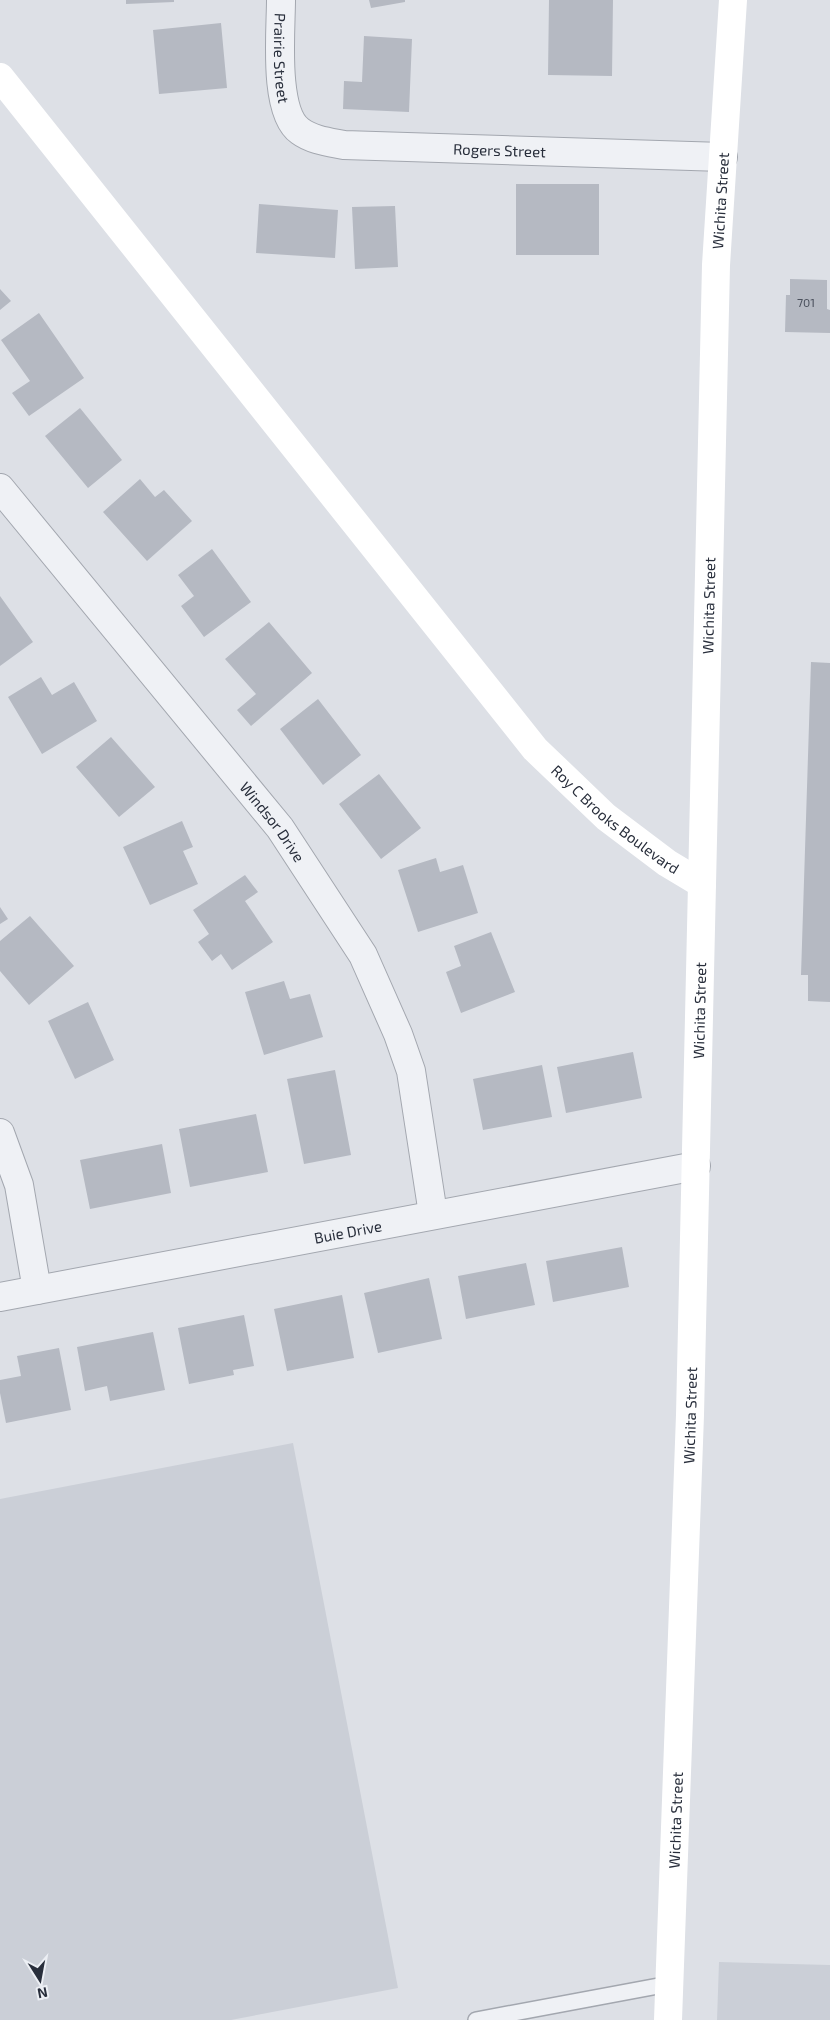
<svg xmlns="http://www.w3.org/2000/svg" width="830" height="2020" viewBox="0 0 830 2020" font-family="'Exo 2',sans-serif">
  <rect width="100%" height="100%" fill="#dde0e6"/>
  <path fill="#cbcfd7" d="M 293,1443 L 398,1988 L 231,2020 L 0,2020 L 0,1499 Z
    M 719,1962 L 830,1965 L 830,2020 L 717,2020 Z"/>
  <path fill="#b5b9c2" d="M 126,0 L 174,0 L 174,2 L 126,4 Z
    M 369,0 L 405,0 L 405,2 L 371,8 Z
    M 549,0 L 613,0 L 612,76 L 548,75 Z
    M 221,23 L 227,88 L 159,94 L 153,30 Z
    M 364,36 L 412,39 L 409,112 L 343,109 L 344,81 L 362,82 Z
    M 516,184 L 599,184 L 599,255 L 516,255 Z
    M 259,204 L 338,210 L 335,258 L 256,253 Z
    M 395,206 L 398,267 L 355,269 L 352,207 Z
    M 790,279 L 827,280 L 827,309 L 830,310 L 830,333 L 785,332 L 786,295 L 790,295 Z
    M 0,289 L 11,301 L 0,310 Z
    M 39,313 L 84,378 L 29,416 L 12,393 L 30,381 L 1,340 Z
    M 80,408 L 122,460 L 88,488 L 45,436 Z
    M 140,479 L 155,497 L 164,490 L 192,521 L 147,561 L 103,512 Z
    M 212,549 L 251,602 L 204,637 L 181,606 L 194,596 L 178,575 Z
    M 0,596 L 33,642 L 0,666 Z
    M 269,622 L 312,673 L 251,726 L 237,710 L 256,694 L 225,659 Z
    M 811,662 L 830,663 L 830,1002 L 808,1001 L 808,975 L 801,975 Z
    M 41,677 L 52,695 L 74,682 L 97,721 L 42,754 L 8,697 Z
    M 318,699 L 361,755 L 323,785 L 280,729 Z
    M 111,737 L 155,787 L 119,817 L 76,767 Z
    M 379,774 L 421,828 L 381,859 L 339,804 Z
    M 182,821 L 193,847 L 183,851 L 198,884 L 150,905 L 123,847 Z
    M 436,858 L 440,872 L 463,865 L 478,913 L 418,932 L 398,870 Z
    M 245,875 L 258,892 L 245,901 L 273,942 L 232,970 L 221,954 L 212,961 L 198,942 L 209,934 L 193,910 Z
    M 0,907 L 8,919 L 0,924 Z
    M 30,916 L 74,966 L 29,1005 L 0,971 L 0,941 Z
    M 491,932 L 515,992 L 461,1013 L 446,972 L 461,966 L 454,946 Z
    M 284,981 L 290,999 L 310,994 L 323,1037 L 264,1055 L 245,992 Z
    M 88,1002 L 114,1060 L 75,1079 L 48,1021 Z
    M 633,1052 L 642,1098 L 566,1113 L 557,1067 Z
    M 542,1065 L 552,1117 L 483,1130 L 473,1079 Z
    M 335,1070 L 351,1155 L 304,1164 L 287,1079 Z
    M 256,1114 L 268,1172 L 190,1187 L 179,1129 Z
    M 162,1144 L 171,1193 L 90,1209 L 80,1160 Z
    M 622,1247 L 629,1287 L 553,1302 L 546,1261 Z
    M 526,1263 L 535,1305 L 466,1319 L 458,1276 Z
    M 429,1278 L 442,1339 L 378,1353 L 364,1293 Z
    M 342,1295 L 354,1358 L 287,1371 L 274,1309 Z
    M 244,1315 L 254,1366 L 233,1370 L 234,1375 L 189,1384 L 178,1328 Z
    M 153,1332 L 165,1390 L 110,1401 L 107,1386 L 85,1391 L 77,1347 Z
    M 59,1348 L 71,1410 L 6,1423 L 0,1393 L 0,1380 L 21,1376 L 17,1356 Z"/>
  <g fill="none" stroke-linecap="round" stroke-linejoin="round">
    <g stroke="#a3a7af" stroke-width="18">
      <path id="lane" d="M 476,2020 L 669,1984"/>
    </g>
    <g stroke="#a3a7af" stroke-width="30">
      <g id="street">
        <path id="s1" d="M 281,0 C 281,30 273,112 300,131 C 312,140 329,142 344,145 L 723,157"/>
        <path id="s2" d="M 0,488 L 280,828 L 363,955 L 398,1034 L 411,1071 L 433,1214"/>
        <path d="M 0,1133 L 19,1185 L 37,1290"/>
        <path id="s3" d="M 0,1297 L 696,1166"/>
      </g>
    </g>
    <use href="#lane" stroke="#eff1f5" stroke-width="15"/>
    <use href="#street" stroke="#eff1f5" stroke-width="28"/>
    <g stroke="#fff" stroke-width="28">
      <path id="s4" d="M 0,77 L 535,749 L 606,817 L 667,863 L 702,884"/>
      <path id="s5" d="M 668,2020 L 690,1415 L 716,265 L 733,0"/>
    </g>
  </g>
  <g text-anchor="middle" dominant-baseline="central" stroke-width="4" stroke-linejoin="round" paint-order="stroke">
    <g font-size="12" fill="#4b515d">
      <text x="806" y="302">701</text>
    </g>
    <g font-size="15" fill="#282e3b" stroke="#eceff4">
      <text stroke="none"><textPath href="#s1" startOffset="58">Prairie Street</textPath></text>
      <text stroke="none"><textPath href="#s1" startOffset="338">Rogers Street</textPath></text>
      <text stroke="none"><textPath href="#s5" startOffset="1820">Wichita Street</textPath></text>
      <text stroke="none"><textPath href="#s5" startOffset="1415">Wichita Street</textPath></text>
      <text stroke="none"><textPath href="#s4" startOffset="966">Roy C Brooks Boulevard</textPath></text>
      <text stroke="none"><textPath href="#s2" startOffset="431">Windsor Drive</textPath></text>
      <text stroke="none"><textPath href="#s5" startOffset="1010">Wichita Street</textPath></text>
      <text stroke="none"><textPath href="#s3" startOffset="354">Buie Drive</textPath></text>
      <text stroke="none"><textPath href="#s5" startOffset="605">Wichita Street</textPath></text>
      <text stroke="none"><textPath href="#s5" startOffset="200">Wichita Street</textPath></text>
    </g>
  </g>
  <g transform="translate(40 1980) rotate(169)" stroke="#eceff4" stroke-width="4" paint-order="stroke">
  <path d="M0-4L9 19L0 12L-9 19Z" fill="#282e3b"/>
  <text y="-8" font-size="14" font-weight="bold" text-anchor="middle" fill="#282e3b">N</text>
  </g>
</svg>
